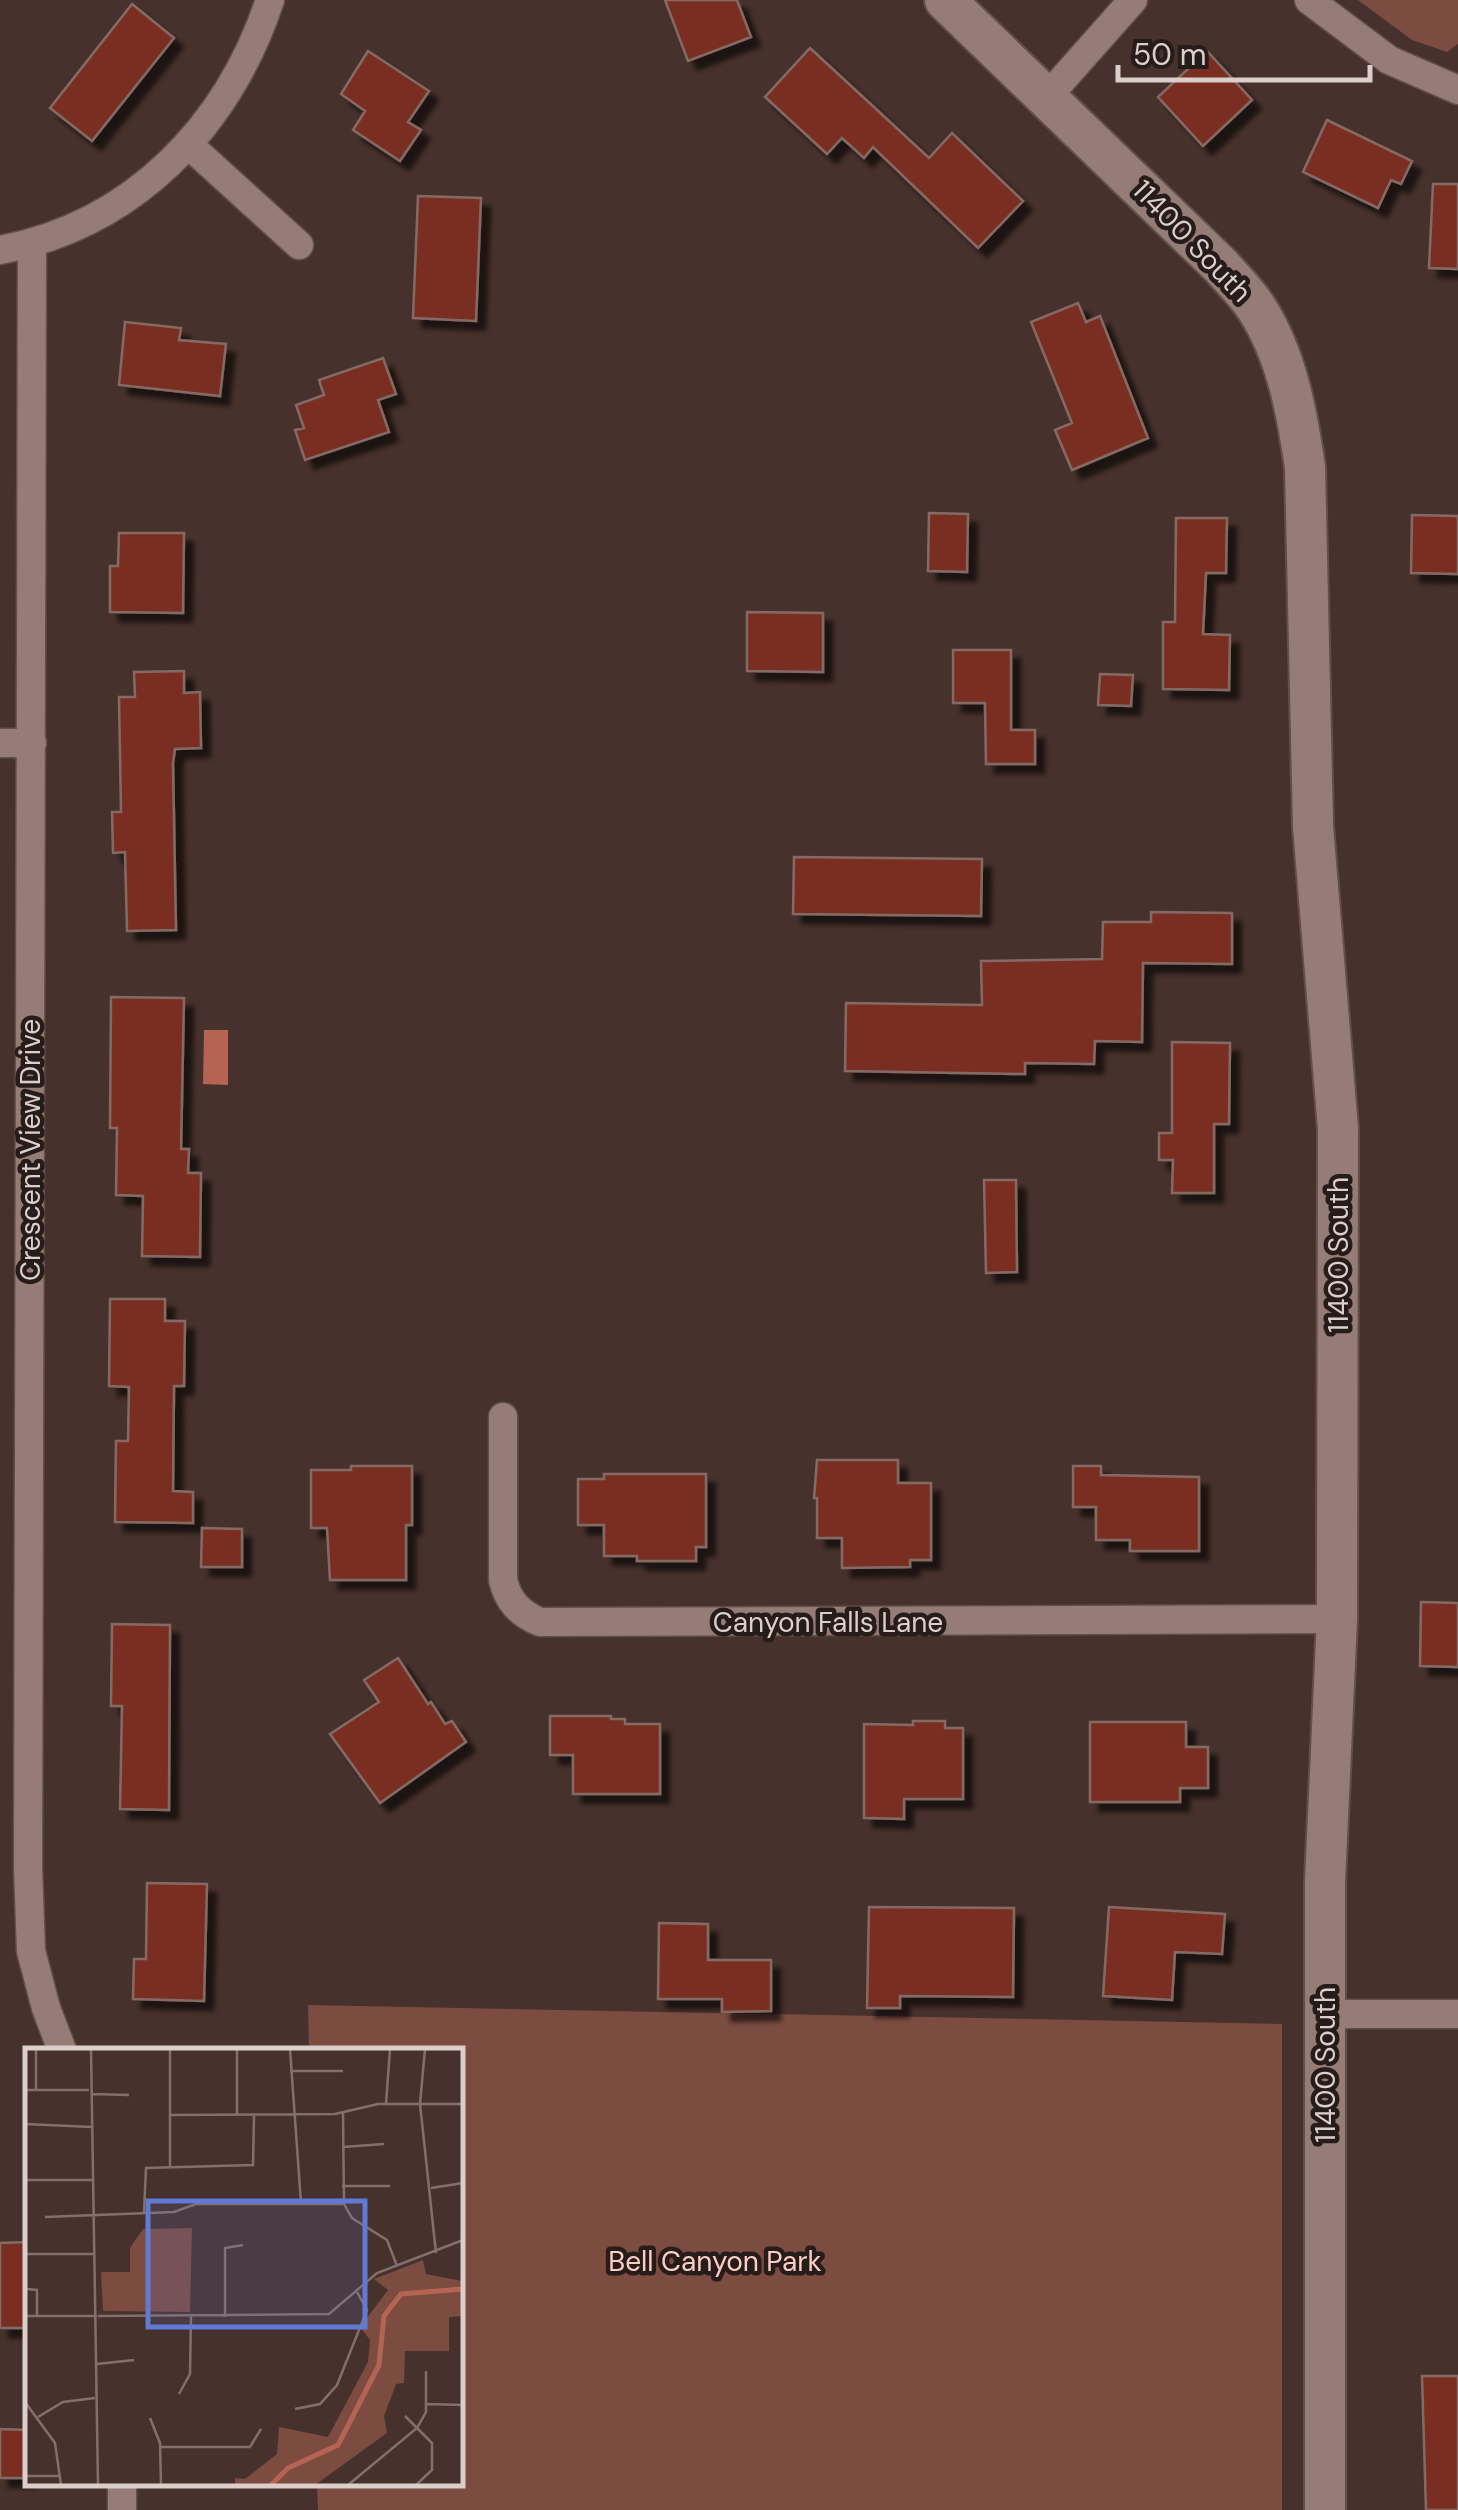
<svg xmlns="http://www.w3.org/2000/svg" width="1458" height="2510" viewBox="0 0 1458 2510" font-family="'DM Sans',sans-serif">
  <defs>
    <filter id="shadow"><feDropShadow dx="9" dy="9" stdDeviation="2.5" flood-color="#0009"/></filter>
  </defs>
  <rect width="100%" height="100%" fill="#47312c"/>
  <path fill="#7c4c41" d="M 1358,0 L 1458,0 L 1458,44 L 1447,52 L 1412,40 Z
    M 308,2005 L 1282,2024 L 1282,2510 L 318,2510 L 317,2483 L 460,2482 L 460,2050 L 309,2050 Z"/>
  <path fill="#b56453" d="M 204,1030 L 228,1030 L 228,1085 L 203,1084 Z"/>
  <path fill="#7a2f20" stroke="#846b65" stroke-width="2.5" filter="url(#shadow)" d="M 665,0 L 737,0 L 751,37 L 688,61 Z
    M 132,4 L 174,38 L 92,141 L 50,108 Z
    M 810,48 L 929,158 L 952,133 L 1023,201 L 978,248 L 873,147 L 864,158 L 842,138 L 827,154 L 765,97 Z
    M 368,51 L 429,91 L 408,122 L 421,130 L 400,161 L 353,130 L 365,111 L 341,94 Z
    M 1207,51 L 1252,100 L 1203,146 L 1158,97 Z
    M 1327,120 L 1412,161 L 1401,184 L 1391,180 L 1378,208 L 1303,172 Z
    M 1433,184 L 1458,184 L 1458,269 L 1429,268 Z
    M 418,196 L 481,198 L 476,321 L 413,318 Z
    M 1078,303 L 1086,322 L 1100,316 L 1148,438 L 1072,470 L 1055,430 L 1072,423 L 1031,322 Z
    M 125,322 L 181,328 L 179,340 L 226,344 L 220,396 L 119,385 Z
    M 383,358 L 396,394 L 378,400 L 389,432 L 305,460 L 295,430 L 304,428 L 296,405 L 324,395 L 319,380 Z
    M 929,513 L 968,514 L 967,572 L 928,571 Z
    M 1412,515 L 1458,516 L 1458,574 L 1411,573 Z
    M 1176,518 L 1227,518 L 1226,573 L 1206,573 L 1203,634 L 1230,635 L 1229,690 L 1163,689 L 1163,622 L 1175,622 Z
    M 119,533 L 184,533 L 183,613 L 110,612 L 110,566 L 118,566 Z
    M 747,612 L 823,613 L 823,672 L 747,671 Z
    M 953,650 L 1011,650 L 1011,730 L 1035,730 L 1035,764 L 986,764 L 985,703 L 953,703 Z
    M 184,671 L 184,693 L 200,692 L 201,748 L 175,749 L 173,763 L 176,930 L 127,931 L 125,852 L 113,853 L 112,812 L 121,812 L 119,697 L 135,697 L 134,672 Z
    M 1100,674 L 1133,675 L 1131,706 L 1098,705 Z
    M 794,857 L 982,859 L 981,916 L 793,914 Z
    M 1151,912 L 1232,913 L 1232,964 L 1143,963 L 1142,1042 L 1095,1041 L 1094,1064 L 1025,1063 L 1025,1074 L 845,1071 L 846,1003 L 982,1005 L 981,961 L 1102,959 L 1103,922 L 1151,922 Z
    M 111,997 L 184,998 L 181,1149 L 189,1149 L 188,1173 L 201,1173 L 200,1257 L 142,1256 L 143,1196 L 116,1195 L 117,1128 L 110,1128 Z
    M 1172,1042 L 1230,1043 L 1229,1124 L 1214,1124 L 1214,1193 L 1172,1193 L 1173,1160 L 1159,1160 L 1159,1133 L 1172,1133 Z
    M 984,1180 L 1016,1180 L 1017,1272 L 986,1273 Z
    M 110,1299 L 165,1299 L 165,1321 L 185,1321 L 184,1386 L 174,1386 L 173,1491 L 193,1492 L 193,1523 L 115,1522 L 116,1441 L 128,1441 L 129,1387 L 109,1386 Z
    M 817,1460 L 898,1460 L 898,1483 L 931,1483 L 931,1560 L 910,1560 L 910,1567 L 842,1568 L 842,1538 L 817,1538 L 817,1498 L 814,1498 Z
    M 351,1466 L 412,1466 L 412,1525 L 406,1525 L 406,1580 L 330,1580 L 327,1528 L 311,1528 L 311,1470 L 351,1470 Z
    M 1073,1466 L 1101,1466 L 1101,1475 L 1199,1477 L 1199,1551 L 1130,1551 L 1130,1540 L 1096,1540 L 1096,1507 L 1073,1507 Z
    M 604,1474 L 706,1474 L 706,1547 L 696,1547 L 696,1561 L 637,1561 L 637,1556 L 604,1556 L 604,1525 L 578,1525 L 578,1479 L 604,1479 Z
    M 202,1528 L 242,1529 L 242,1567 L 201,1567 Z
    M 1421,1602 L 1458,1603 L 1458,1667 L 1420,1666 Z
    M 112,1624 L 170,1625 L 169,1810 L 120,1809 L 122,1706 L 111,1706 Z
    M 398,1658 L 428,1704 L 431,1702 L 445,1724 L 452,1721 L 466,1742 L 380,1803 L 330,1734 L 379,1702 L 364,1680 Z
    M 550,1716 L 611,1716 L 611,1719 L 625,1719 L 625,1724 L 660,1724 L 660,1794 L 573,1794 L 573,1755 L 550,1755 Z
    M 913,1721 L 945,1721 L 945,1728 L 963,1728 L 963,1799 L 904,1799 L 904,1819 L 864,1818 L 864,1724 L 913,1725 Z
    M 1090,1722 L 1186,1722 L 1186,1747 L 1208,1747 L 1208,1788 L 1180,1788 L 1180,1802 L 1090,1802 Z
    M 147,1883 L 207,1884 L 204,2001 L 133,1999 L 134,1959 L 146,1959 Z
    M 869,1907 L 1014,1908 L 1013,1997 L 900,1996 L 900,2008 L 867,2008 Z
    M 1109,1907 L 1225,1914 L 1222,1954 L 1175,1952 L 1172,2000 L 1103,1996 Z
    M 659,1923 L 708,1924 L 708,1960 L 771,1960 L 771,2011 L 722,2012 L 722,1999 L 658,1999 Z
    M 28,2242 L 28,2328 L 0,2328 L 0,2243 Z
    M 1422,2376 L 1458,2376 L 1458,2510 L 1426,2510 Z
    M 0,2429 L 28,2430 L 28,2478 L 0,2478 Z"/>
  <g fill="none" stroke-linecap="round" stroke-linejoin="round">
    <g stroke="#624f4b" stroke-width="31">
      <path id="street" d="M 1309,0 L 1389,60 L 1458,90
        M 1047,97 L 1133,0
        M 190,146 L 299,245
        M 32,244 L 28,1867 L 31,1951 L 46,2008 L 62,2050
        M 0,250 C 134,225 228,126 270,0
        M 0,743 L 32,743
        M 503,1417 L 503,1580 C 508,1601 519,1613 540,1622 L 1337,1619
        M 1326,2014 L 1458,2014
        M 122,2510 L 122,2482"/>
    </g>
    <g stroke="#624f4b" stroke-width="44">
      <path id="secondary" d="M 945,0 L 1221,266 C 1233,280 1247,293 1257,309 C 1287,356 1297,413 1305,467 L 1313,826 L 1338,1129 L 1337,1619 L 1325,1882 L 1325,2510"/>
    </g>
    <use href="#street" stroke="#967c76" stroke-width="28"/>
    <use href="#secondary" stroke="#967c76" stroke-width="40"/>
  </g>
  <g text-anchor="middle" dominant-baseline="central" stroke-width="9" stroke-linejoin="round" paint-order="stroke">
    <g font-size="28" fill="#dccecb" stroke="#261c1a">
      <text transform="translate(1192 241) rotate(46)">11400 South</text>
      <text transform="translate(30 1150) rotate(-90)">Crescent View Drive</text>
      <text transform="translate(1338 1255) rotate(-90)">11400 South</text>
      <text x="828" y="1622">Canyon Falls Lane</text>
      <text transform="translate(1325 2065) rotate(-90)">11400 South</text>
    </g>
    <g font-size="28" fill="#fccdc3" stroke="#261c1a">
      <text x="715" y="2261">Bell Canyon Park</text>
    </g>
  </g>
  <g transform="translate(25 2048)">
    <rect width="438" height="438" fill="#47312c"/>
    <path d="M 167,180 L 165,264 L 78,263 L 76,224 L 105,224 L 105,200 L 118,181 ZM 398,212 L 401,226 L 437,233 L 437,268 L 424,269 L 424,303 L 380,303 L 379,335 L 371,336 L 359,368 L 362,385 L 290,437 L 210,437 L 210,430 L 220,431 L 252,406 L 254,379 L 303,389 L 343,314 L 345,292 L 335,279 L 363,242 L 349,231 Z" fill="#7c4c41"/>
    <path fill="none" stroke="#b56453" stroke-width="5" d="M 246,437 L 263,420 L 313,397 L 354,317 L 359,268 L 376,246 L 438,241"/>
    <path fill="none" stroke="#83706c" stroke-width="2.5" d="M 66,1 L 73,437M 145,1 L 145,118M 265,1 L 276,155M 400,1 L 395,56 L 411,205M 265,23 L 318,23M 0,42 L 64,42M 11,42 L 11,1M 66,46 L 104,47M 361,56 L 365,1M 318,65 L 319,156 L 327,170 L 362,192 L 372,218M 145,67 L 310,66 L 353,56 L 438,56M 212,67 L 212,1M 0,76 L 67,79M 318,99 L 359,96M 0,132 L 67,132M 317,138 L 365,138M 406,140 L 438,135M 119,164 L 121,120 L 228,117 L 229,68M 20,169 L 149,164 L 171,156 L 319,156M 0,206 L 68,206M 2,241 L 12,242 L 12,268M 0,268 L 72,268M 73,268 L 304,266 L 352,225 L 438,192M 200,269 L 200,200 L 218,197M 72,316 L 109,312M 154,346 L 165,326 L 166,268M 0,354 L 30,395 L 36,437M 402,356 L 438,357M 270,361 L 295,356 L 312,337 L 342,262 L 332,244M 380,368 L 407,395 L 407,422 L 391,437M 13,369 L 38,354 L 70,350M 125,370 L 135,395 L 136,437M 135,399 L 225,399 L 236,381M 0,428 L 36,428M 323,437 L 392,380 L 401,364 L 401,323"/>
    <path fill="#607bd3" fill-opacity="0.15" stroke="#607bd3" stroke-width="5" d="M 123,153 L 340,153 L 340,279 L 123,279 Z"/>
    <rect width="438" height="438" fill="none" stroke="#dccecb" stroke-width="5"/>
  </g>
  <path d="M1118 65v15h252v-15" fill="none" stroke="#dccecb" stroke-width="5"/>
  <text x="1133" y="65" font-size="30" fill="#dccecb" stroke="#261c1a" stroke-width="8" paint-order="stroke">50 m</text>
</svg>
